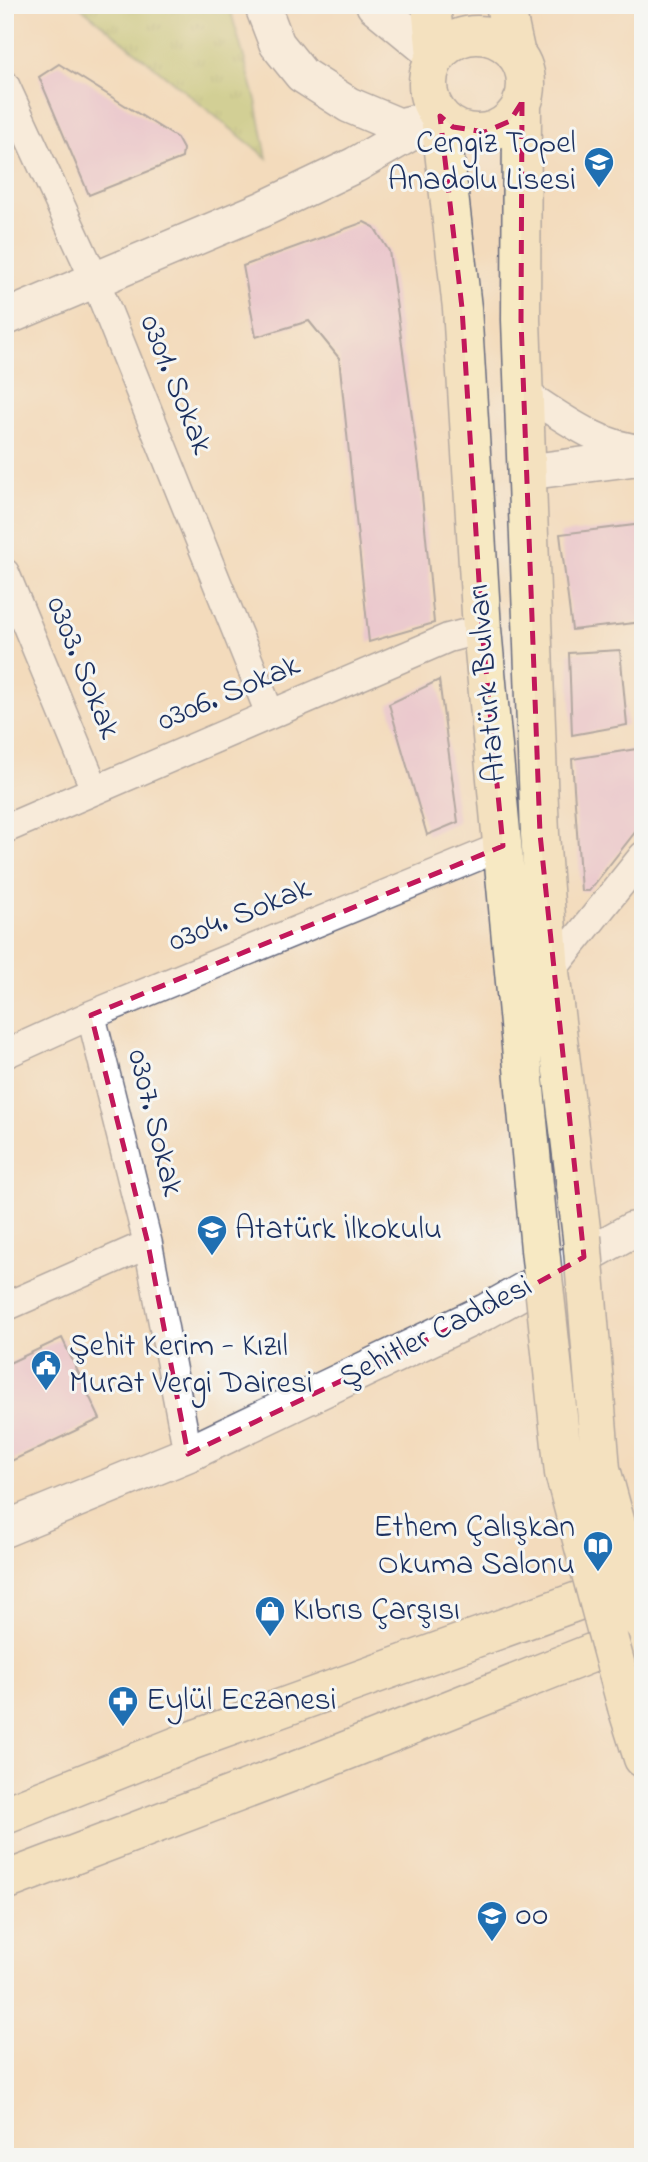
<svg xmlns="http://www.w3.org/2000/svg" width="648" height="2162" viewBox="0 0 648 2162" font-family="'Indie Flower',sans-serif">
  <defs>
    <pattern id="grass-tufts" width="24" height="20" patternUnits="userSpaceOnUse" patternTransform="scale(1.75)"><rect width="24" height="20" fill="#acc266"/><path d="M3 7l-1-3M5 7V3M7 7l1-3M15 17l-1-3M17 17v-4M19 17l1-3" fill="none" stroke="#8b9e57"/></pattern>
  </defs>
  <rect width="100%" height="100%" fill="#f6f6f2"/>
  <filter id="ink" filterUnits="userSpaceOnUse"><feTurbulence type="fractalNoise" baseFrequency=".0143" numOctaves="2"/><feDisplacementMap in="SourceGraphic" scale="14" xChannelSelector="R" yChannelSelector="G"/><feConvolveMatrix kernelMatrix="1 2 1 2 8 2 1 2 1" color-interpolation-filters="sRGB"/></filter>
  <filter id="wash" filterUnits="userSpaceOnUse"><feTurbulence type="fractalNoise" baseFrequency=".00686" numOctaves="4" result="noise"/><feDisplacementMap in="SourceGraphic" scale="28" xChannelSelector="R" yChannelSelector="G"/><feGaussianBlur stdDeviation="1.57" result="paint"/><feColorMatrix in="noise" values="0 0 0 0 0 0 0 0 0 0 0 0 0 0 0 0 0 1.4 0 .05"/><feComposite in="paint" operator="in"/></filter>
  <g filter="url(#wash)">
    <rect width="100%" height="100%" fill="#f3dbbc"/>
    <path fill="url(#grass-tufts)" stroke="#647862" stroke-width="2" d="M 78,5 L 229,5 L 256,100 L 267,158 Z"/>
    <g id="blocks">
      <path fill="#e1b1e3" d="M 59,64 L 177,138 L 183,149 L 182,158 L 89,195 L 39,77 Z
        M 364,222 L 374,227 L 389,251 L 420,474 L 434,623 L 369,642 L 339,358 L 309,321 L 256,337 L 243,266 Z
        M 643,524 L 643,622 L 572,630 L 560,534 Z
        M 620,650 L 627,725 L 572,735 L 569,653 Z
        M 439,680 L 458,822 L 427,835 L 389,704 Z
        M 643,748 L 643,822 L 589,891 L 581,891 L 572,759 Z
        M 62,1338 L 100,1419 L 5,1464 L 5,1365 Z"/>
    </g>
  </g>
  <g filter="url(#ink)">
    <use href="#blocks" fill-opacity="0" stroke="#676b7f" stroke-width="2"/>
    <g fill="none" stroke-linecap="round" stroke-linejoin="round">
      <g stroke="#676b7f" stroke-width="31">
        <path id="minor" d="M 5,85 L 95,280 L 270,714
          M 523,392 C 560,416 598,446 643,449
          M 5,573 L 95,790
          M 5,829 L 448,638 L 482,629
          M 550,972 L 643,856
          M 91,1015 L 148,1244 L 188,1454
          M 5,1054 L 91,1015 L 503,846
          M 5,1307 L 148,1244"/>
      </g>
      <g stroke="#676b7f" stroke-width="38">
        <path id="tertiary" d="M 262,5 L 277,44 L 302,75 L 349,105 L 399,126 L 430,119
          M 374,5 L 436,56
          M 5,318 L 263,209 L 355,165 L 440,116
          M 528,472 L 643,457
          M 5,1529 L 188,1454 L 485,1312 L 632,1230"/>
      </g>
      <g stroke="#676b7f" stroke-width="41">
        <path id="secondary" d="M 431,5 L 436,56
          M 505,5 L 516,55
          M428 84a49 49 0 1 1 98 0a49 49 0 1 1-98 0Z
          M 522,102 L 521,320 L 540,834 L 550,972 L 582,1237
          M 440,116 L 462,308 L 482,629 L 540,1249
          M 627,1707 L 643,1758
          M 5,1815 L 190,1741 L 628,1583
          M 5,1881 L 313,1764 L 642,1633"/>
      </g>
      <use href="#minor" stroke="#fff" stroke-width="28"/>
      <use href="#tertiary" stroke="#fff" stroke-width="35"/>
      <use href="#secondary" stroke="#f7e9c3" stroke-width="38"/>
      <g stroke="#676b7f" stroke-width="41" stroke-linecap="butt">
        <path id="secondary-bridge" d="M 582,1237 L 601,1469 L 643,1623
          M 540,1249 L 564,1473 L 627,1707"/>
      </g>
      <use href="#secondary-bridge" stroke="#f7e9c3" stroke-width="38"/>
    </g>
  </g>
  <path d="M0 0H648V2162H0ZM 522,102 L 521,320 L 540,834 L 584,1257 L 485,1312 L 188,1454 L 148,1244 L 91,1015 L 503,846 L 482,629 L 462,308 L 440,116 L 453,127 L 485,132 L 510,121 Z" fill="#f3dbbc" fill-opacity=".55" fill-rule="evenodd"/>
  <path fill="none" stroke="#c2185b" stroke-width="5" stroke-dasharray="14 9" stroke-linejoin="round" d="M 522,102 L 521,320 L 540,834 L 584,1257 L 485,1312 L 188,1454 L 148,1244 L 91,1015 L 503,846 L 482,629 L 462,308 L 440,116 L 453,127 L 485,132 L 510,121 Z"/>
  <defs>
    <g id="school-pin" transform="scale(1.575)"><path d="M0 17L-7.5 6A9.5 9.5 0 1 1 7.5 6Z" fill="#1f6fb2" stroke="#f6f6f2"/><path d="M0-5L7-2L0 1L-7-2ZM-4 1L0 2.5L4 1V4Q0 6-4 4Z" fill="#fff"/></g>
    <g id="civic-pin" transform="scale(1.575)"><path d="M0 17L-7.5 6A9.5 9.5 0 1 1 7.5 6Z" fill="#1f6fb2" stroke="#f6f6f2"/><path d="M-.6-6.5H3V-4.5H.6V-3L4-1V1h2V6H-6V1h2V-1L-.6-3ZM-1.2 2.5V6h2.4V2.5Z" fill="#fff"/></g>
    <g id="library-pin" transform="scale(1.575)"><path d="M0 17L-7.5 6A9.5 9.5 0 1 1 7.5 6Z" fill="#1f6fb2" stroke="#f6f6f2"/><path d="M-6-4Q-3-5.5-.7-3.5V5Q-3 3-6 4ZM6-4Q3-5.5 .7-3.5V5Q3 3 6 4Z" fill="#fff"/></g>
    <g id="shop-pin" transform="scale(1.575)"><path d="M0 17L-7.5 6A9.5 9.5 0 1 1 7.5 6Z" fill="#1f6fb2" stroke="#f6f6f2"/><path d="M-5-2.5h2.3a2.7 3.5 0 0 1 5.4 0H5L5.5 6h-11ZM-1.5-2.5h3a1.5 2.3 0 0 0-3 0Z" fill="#fff"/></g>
    <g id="pharmacy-pin" transform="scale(1.575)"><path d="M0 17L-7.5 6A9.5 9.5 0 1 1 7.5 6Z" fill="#1f6fb2" stroke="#f6f6f2"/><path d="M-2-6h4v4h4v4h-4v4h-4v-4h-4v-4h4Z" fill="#fff"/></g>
  </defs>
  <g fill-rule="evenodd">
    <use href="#school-pin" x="599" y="162"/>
    <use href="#school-pin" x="212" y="1230"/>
    <use href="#civic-pin" x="46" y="1365"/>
    <use href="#library-pin" x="598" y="1546"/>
    <use href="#shop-pin" x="270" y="1611"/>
    <use href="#pharmacy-pin" x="123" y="1701"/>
    <use href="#school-pin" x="492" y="1916"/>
  </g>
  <g text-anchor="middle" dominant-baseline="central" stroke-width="6" stroke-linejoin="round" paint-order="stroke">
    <g font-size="32" fill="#1b2f5e" stroke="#f6f6f2" text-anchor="start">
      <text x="576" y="144" text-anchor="end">Cengiz Topel<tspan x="576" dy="37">Anadolu Lisesi</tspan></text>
      <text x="235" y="1230">Atatürk İlkokulu</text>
      <text x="69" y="1347">Şehit Kerim - Kızıl<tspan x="69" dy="37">Murat Vergi Dairesi</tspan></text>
      <text x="575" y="1528" text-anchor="end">Ethem Çalışkan<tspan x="575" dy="37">Okuma Salonu</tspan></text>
      <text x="293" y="1611">Kıbrıs Çarşısı</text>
      <text x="146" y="1701">Eylül Eczanesi</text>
      <text x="515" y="1916">oo</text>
    </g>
    <g font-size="32" fill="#1b2f5e" stroke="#f6f6f2">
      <text transform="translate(175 385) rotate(68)">0301. Sokak</text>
      <text transform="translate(82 668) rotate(68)">0303. Sokak</text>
      <text transform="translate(488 683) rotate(-95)">Atatürk Bulvarı</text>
      <text transform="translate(229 694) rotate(-23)">0306. Sokak</text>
      <text transform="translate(240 916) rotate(-22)">0304. Sokak</text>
      <text transform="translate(154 1123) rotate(76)">0307. Sokak</text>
      <text transform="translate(436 1333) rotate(-27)">Şehitler Caddesi</text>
    </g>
  </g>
  <rect width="648" height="2162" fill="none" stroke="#f6f6f2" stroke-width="28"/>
</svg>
